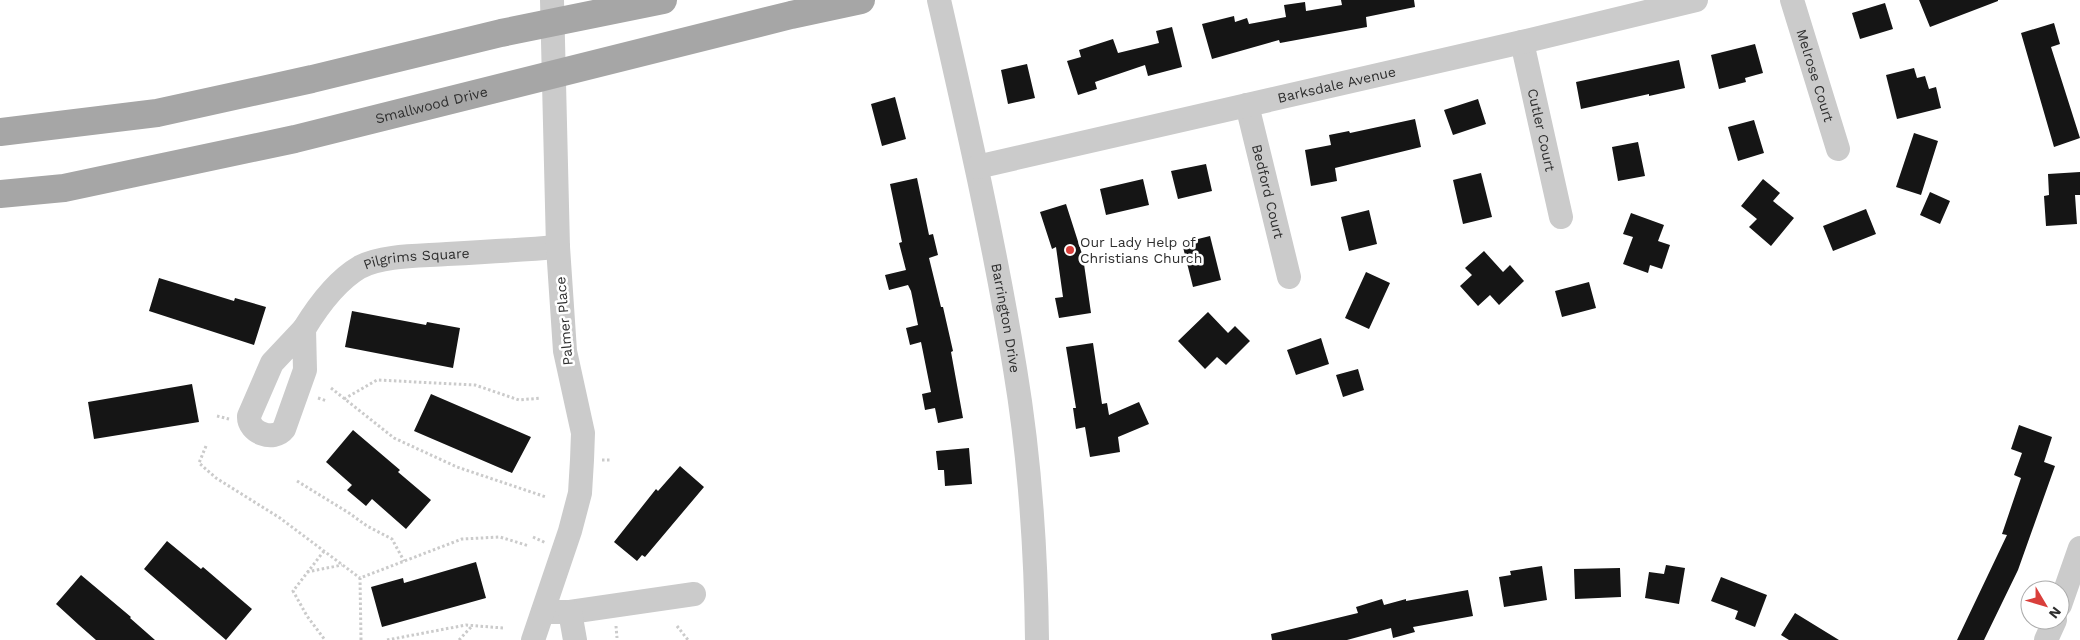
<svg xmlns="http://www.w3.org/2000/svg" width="2080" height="640" viewBox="0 0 2080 640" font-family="'Work Sans',sans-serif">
  <rect width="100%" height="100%" fill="#fff"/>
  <path fill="#151515" d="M 1341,0 L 1414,0 L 1415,7 L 1366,17 L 1367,27 L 1280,43 L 1279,40 L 1212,59 L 1202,24 L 1234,16 L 1235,22 L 1247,18 L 1249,24 L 1286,17 L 1284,5 L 1305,2 L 1306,11 L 1342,5 Z
    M 1919,0 L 1998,0 L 1998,1 L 1930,27 Z
    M 1885,3 L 1893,29 L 1860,39 L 1852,13 Z
    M 2054,23 L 2060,44 L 2051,47 L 2080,138 L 2054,147 L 2021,33 Z
    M 1172,27 L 1182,67 L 1148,76 L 1145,65 L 1095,82 L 1097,89 L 1078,95 L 1067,61 L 1081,57 L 1079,50 L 1113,39 L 1118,53 L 1159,43 L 1156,31 Z
    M 1755,44 L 1763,73 L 1745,78 L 1746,82 L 1719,89 L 1711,55 Z
    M 1679,60 L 1685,88 L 1649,96 L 1649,94 L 1581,109 L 1576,82 Z
    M 1027,64 L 1035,98 L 1008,104 L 1001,70 Z
    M 1914,68 L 1917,78 L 1925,76 L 1929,89 L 1936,87 L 1941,108 L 1897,119 L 1886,75 Z
    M 895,97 L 906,139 L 882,146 L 871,104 Z
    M 1478,99 L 1486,124 L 1453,135 L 1444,110 Z
    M 1415,119 L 1421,147 L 1335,168 L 1337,181 L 1311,186 L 1305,150 L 1331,145 L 1329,135 L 1349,131 L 1350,133 Z
    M 1754,120 L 1764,153 L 1738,161 L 1728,127 Z
    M 1914,133 L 1938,141 L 1921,195 L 1896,187 Z
    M 1638,142 L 1645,176 L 1618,181 L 1612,147 Z
    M 1206,164 L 1212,191 L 1178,199 L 1171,171 Z
    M 2080,172 L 2080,195 L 2075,195 L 2077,224 L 2046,226 L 2044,196 L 2049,195 L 2048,174 Z
    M 1481,173 L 1492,217 L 1463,224 L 1453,180 Z
    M 917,178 L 929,235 L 933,234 L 938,255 L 929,258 L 941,307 L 943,307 L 953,351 L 951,352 L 963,418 L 938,423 L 935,408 L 925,410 L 922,394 L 931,392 L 921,342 L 910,345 L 906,328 L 918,325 L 911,291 L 908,285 L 889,290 L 885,275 L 906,270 L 899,243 L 902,242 L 890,184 Z
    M 1143,179 L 1149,205 L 1106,215 L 1100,189 Z
    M 1763,179 L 1780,193 L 1773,201 L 1794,218 L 1771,246 L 1749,227 L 1757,219 L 1741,206 Z
    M 1930,192 L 1950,201 L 1940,224 L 1920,215 Z
    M 1066,204 L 1083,257 L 1091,313 L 1059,318 L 1055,298 L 1063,297 L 1056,247 L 1052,249 L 1040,212 Z
    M 1866,209 L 1876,234 L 1833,251 L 1823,226 Z
    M 1369,210 L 1377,244 L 1349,251 L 1341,217 Z
    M 1631,213 L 1664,225 L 1658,241 L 1670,245 L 1662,269 L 1650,265 L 1648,273 L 1623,264 L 1633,237 L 1623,234 Z
    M 1210,236 L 1221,280 L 1193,287 L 1182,243 Z
    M 1484,251 L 1503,272 L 1510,265 L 1524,281 L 1499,305 L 1490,295 L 1478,306 L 1460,286 L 1472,275 L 1465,268 Z
    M 1366,272 L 1390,283 L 1369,329 L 1345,318 Z
    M 159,278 L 234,301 L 235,298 L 266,307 L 254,345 L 149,311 Z
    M 1589,282 L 1596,308 L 1562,317 L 1555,291 Z
    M 352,311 L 426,325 L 427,322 L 460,328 L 453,368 L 345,347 Z
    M 1208,312 L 1228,333 L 1235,326 L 1250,341 L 1226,365 L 1217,357 L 1205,369 L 1178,341 Z
    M 1321,338 L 1329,364 L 1296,375 L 1287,350 Z
    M 1093,343 L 1102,404 L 1107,403 L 1109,415 L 1139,402 L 1149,424 L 1118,437 L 1120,452 L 1090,457 L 1085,427 L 1076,429 L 1073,408 L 1076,408 L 1066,347 Z
    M 1358,369 L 1364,390 L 1343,397 L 1336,375 Z
    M 192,384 L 199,422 L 94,439 L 88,402 Z
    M 431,394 L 531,437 L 512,473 L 414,431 Z
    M 2019,425 L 2052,437 L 2044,462 L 2055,466 L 2018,570 L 1984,640 L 1957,640 L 2007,535 L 2002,534 L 2021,478 L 2014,475 L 2022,453 L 2011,449 Z
    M 353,430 L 400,470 L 398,472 L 431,500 L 406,529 L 372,499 L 366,506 L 347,490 L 352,485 L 326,462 Z
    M 969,448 L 972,484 L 945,486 L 944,470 L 938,470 L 936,451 Z
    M 680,466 L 704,487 L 645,557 L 642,555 L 637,561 L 614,542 L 656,489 L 658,491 Z
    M 167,541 L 201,569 L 203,567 L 252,609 L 226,640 L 144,569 Z
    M 476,562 L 486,598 L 382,627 L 371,587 L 403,578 L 404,583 Z
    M 1666,565 L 1685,568 L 1679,604 L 1645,598 L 1649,572 L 1664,574 Z
    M 1542,566 L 1547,600 L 1504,607 L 1499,577 L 1511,575 L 1510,571 Z
    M 1620,568 L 1621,597 L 1575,599 L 1574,569 Z
    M 81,575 L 131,617 L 130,618 L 155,640 L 96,640 L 79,625 L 56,604 Z
    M 1721,577 L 1767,595 L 1755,627 L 1735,619 L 1738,611 L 1711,601 Z
    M 1468,590 L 1473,616 L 1413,627 L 1415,632 L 1393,638 L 1391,628 L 1347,640 L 1272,640 L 1271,634 L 1358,613 L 1356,607 L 1382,599 L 1384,605 L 1406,599 L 1406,601 Z
    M 1795,613 L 1839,640 L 1789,640 L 1781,635 Z"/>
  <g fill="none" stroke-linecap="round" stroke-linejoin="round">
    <path stroke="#cbcbcb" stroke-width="3" stroke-dasharray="2.5 2.5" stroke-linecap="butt" d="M 331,388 L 394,438 L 457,467 L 546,497
      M 318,398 L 327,401
      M 344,399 L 377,380 L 475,385 L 519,400 L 541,398
      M 217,416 L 229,419
      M 206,446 L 199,463 L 216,478 L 280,518 L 360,578
      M 602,460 L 611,460
      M 297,481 L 349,513 L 367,526 L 392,539 L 404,561
      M 533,537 L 546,543
      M 324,551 L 293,591 L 307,616 L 325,640
      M 307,572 L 342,565
      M 616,626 L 617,638
      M 677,626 L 688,640
      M 361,640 L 360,578 L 462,539 L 500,537 L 529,546
      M 387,640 L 466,625 L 503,628
      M 459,640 L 472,626"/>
    <g stroke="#cbcbcb" stroke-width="24">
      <path id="s1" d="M 939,0 C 967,123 995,245 1015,369 C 1030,459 1036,550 1037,640"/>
      <path id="s2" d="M 1792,0 L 1838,149"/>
      <path id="s3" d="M 1522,42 L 1561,217"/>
      <path id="s4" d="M 1247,105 L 1289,277"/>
      <path id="s5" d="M 977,167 L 1522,42 L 1696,0"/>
      <path id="s6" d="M 304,329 C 318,306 336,281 360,267 C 383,255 421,256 447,254 C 484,252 521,250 558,247"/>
      <path d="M 304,329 L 305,370 L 284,429 C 274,442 248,433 249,416 L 272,363 Z"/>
      <path d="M 2060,605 L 2080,548"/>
      <path d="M 543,612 L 570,612 L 694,594"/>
      <path d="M 570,612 L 575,640"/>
      <path d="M 533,640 L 570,531 L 580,493 L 582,460 L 583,433 L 565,351 L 558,247 L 552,0"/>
      <path d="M 2046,640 L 2055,620"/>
    </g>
    <g stroke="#a6a6a6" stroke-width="28">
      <path d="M 0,132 L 157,113 L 312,79 L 501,33 L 663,0"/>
      <path id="s7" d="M 0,194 L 64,188 L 295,139 L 791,15 L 861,0"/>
    </g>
  </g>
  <circle fill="#d93f3b" stroke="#fff" stroke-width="2" cx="1070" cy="250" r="5"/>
  <g text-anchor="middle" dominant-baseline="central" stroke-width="5" stroke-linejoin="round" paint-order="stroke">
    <g font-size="14" fill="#2e2e2e" stroke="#fff">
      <text stroke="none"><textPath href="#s2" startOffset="79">Melrose Court</textPath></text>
      <text stroke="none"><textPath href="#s5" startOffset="369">Barksdale Avenue</textPath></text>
      <text stroke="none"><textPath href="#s7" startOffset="441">Smallwood Drive</textPath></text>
      <text stroke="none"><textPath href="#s3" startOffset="90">Cutler Court</textPath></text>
      <text stroke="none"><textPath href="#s4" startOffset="89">Bedford Court</textPath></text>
      <text stroke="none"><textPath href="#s6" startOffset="142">Pilgrims Square</textPath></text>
      <text stroke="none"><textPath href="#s1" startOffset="325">Barrington Drive</textPath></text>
      <text transform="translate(564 321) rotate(-95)">Palmer Place</text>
    </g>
    <g font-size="14" fill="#2e2e2e" stroke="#fff" text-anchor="start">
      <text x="1080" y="242">Our Lady Help of<tspan x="1080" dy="16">Christians Church</tspan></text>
    </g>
  </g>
  <g transform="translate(2045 605) rotate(128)"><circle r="24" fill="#ffffff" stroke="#ababab"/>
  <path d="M0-4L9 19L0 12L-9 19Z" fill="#d93f3b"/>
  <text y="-8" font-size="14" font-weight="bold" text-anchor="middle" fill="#2e2e2e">N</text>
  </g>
</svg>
